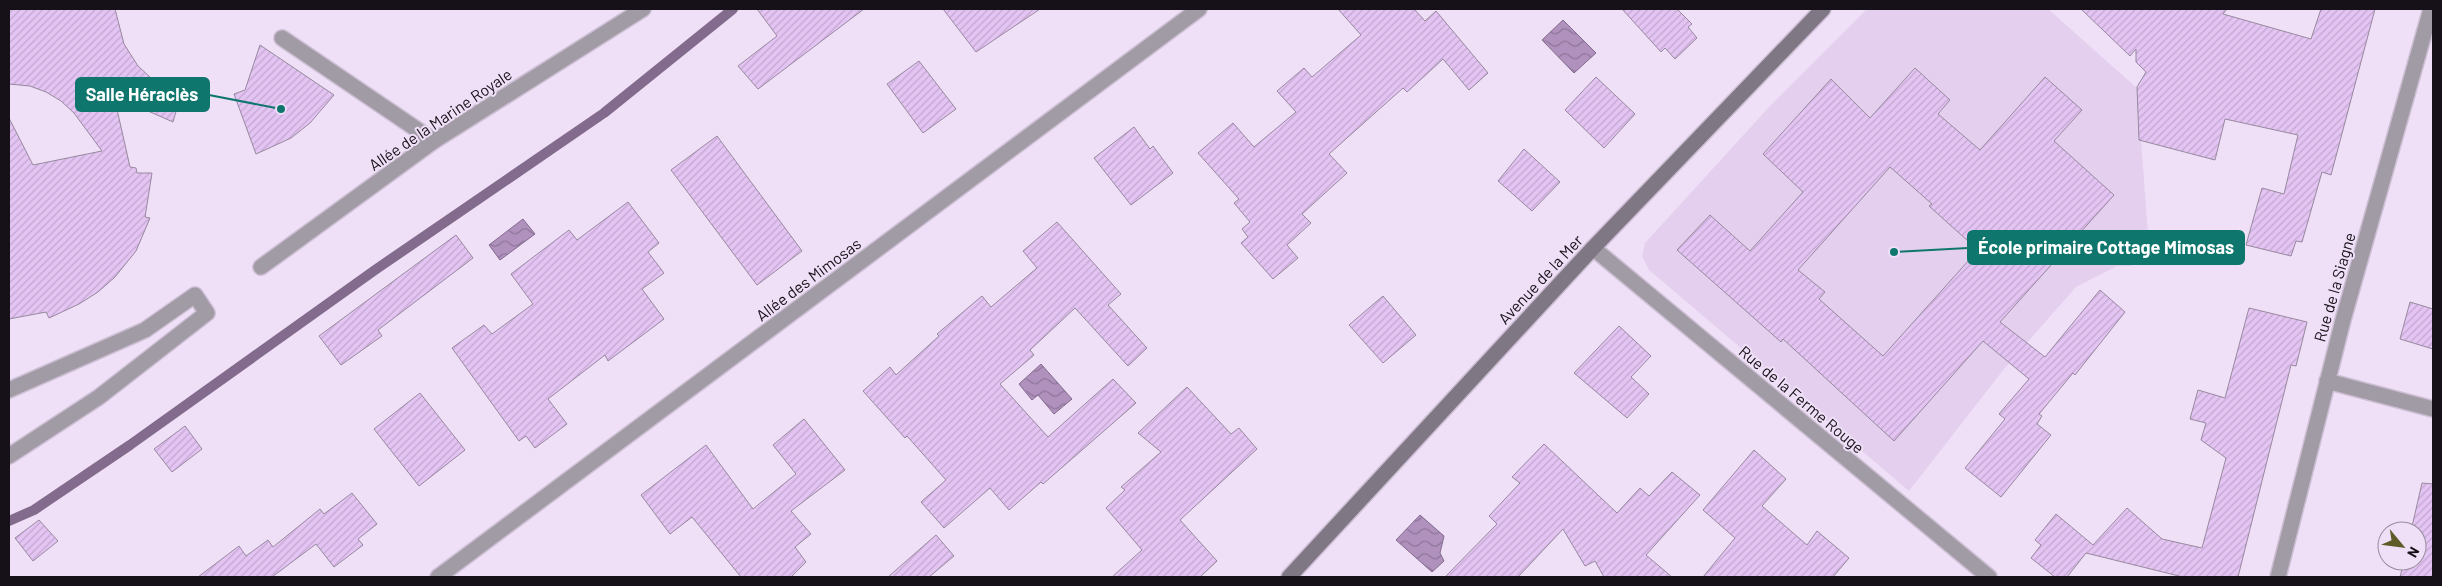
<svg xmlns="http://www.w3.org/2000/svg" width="2442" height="586" viewBox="0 0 2442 586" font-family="Barlow,sans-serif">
  <defs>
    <pattern id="water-waves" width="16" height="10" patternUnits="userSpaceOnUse" patternTransform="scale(1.25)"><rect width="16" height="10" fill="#b091be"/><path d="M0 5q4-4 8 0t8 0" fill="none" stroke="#8e7599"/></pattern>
    <pattern id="building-hatch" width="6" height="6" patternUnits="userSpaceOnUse" patternTransform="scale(1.25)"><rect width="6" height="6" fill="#e4c4f3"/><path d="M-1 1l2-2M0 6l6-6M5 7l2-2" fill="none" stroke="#c3a7d0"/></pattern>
  </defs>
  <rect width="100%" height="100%" fill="#efdff7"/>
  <path fill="#e4d0ee" d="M 1867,9 L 2048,9 L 2137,88 L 2149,247 L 2131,266 L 2117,266 L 2076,287 L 2004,369 L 1909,491 L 1649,270 L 1642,256 L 1645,243 L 1770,106 Z"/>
  <path fill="url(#water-waves)" stroke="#826b8c" d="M 1563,20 L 1596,53 L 1574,73 L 1542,40 Z
    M 523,219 L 535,234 L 500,260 L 489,245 Z
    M 1041,364 L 1072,399 L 1054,414 L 1038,395 L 1032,400 L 1019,384 Z
    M 1420,515 L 1444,536 L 1440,553 L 1444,561 L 1432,572 L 1396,540 Z"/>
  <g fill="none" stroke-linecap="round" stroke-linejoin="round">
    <path stroke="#826b8c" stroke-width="10" d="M 9,521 L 34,510 L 130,445 L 375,270 L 604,113 L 733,9"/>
  </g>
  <path fill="url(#building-hatch)" stroke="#97899e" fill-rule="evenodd" d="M 9,9 L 115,9 L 124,44 L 138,66 L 151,78 L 181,94 L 173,122 L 114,96 L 130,167 L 136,168 L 137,173 L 152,173 L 145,217 L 150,218 L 136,251 L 115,277 L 98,292 L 79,304 L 49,318 L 46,312 L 9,319 L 9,118 L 33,165 L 102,151 L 74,113 L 61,101 L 46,92 L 30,86 L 9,84 Z
    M 757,9 L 864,9 L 758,89 L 738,66 L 777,36 Z
    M 943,9 L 1040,9 L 976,52 Z
    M 1338,9 L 1414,9 L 1425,21 L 1436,11 L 1488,73 L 1469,90 L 1443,59 L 1407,92 L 1403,88 L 1329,154 L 1347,173 L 1302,214 L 1311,223 L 1287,245 L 1298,258 L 1273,279 L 1241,243 L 1248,237 L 1242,229 L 1250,222 L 1234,203 L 1239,199 L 1198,153 L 1233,123 L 1254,147 L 1296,112 L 1277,91 L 1304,68 L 1312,77 L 1361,35 Z
    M 1622,9 L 1677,9 L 1692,24 L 1688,27 L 1697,38 L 1675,59 L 1665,48 L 1661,52 Z
    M 2081,9 L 2227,9 L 2223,14 L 2311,39 L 2321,9 L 2375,9 L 2331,175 L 2322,172 L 2302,242 L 2296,241 L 2291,256 L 2246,245 L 2262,188 L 2284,194 L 2298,135 L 2225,119 L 2215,160 L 2139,140 L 2137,87 L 2146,72 L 2136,62 L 2136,49 L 2130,56 Z
    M 260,45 L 334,95 L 310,123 L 291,138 L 256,154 L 234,94 L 245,90 Z
    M 919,61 L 956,109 L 923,133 L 887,84 Z
    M 1915,68 L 1950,100 L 1938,114 L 1980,150 L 2045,77 L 2082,110 L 2054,141 L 2114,195 L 2000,322 L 2045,357 L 2100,290 L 2125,312 L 2075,375 L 2073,373 L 2039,414 L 2042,416 L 2037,424 L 2051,435 L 2001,497 L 1965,468 L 2005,419 L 1999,414 L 2029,379 L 1983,341 L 1894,441 L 1783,339 L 1781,342 L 1677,250 L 1710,215 L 1750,251 L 1803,192 L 1763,154 L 1831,79 L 1870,118 ZM 1890,167 L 1932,204 L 1929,206 L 1978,250 L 1883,356 L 1819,299 L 1825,292 L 1798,270 Z
    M 1596,77 L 1635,114 L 1604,148 L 1565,110 Z
    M 1134,127 L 1150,149 L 1153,146 L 1173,173 L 1131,205 L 1094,158 Z
    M 717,136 L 802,251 L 757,285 L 671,170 Z
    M 1524,149 L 1560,182 L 1532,211 L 1498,181 Z
    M 628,202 L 659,243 L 648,252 L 664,273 L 642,289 L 664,319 L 608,361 L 605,355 L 548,399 L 567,424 L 535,448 L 526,436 L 519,441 L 452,348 L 484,325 L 492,334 L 533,304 L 511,274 L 569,230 L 577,240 Z
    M 1057,222 L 1121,294 L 1108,305 L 1147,348 L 1128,366 L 1075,308 L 1030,350 L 1034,355 L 1000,384 L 1048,437 L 1113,379 L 1136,403 L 1043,484 L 1041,482 L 1009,510 L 990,488 L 944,528 L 921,502 L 946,480 L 907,436 L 905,438 L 863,391 L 890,367 L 896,375 L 939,336 L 937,334 L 982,296 L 991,307 L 1037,268 L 1023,251 Z
    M 456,235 L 473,258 L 378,330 L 382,336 L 341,365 L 319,336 Z
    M 1383,296 L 1416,335 L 1383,363 L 1349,325 Z
    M 2410,302 L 2433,309 L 2433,349 L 2400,339 Z
    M 2249,308 L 2307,322 L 2296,366 L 2291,365 L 2238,577 L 2183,577 L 2086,553 L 2067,577 L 2055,577 L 2031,558 L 2041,545 L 2035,540 L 2056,514 L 2093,545 L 2127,508 L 2162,539 L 2202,548 L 2226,458 L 2201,440 L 2206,423 L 2190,419 L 2198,390 L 2225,398 Z
    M 1619,326 L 1651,356 L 1631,377 L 1649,394 L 1627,418 L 1574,373 Z
    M 1187,387 L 1231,434 L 1239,428 L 1257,449 L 1180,520 L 1217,561 L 1200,577 L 1112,577 L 1142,550 L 1106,508 L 1125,490 L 1121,487 L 1161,452 L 1138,433 Z
    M 420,393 L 465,450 L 419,486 L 374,429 Z
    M 804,419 L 845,470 L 791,511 L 811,534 L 795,547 L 806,562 L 791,577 L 741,577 L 692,517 L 670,534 L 641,495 L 706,445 L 753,509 L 796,474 L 773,445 Z
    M 185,426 L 202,449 L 172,472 L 154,449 Z
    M 1544,444 L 1617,513 L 1640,488 L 1649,496 L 1672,472 L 1700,495 L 1646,555 L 1672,577 L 1604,577 L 1595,561 L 1585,566 L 1563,529 L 1518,577 L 1445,577 L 1497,524 L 1489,516 L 1520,483 L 1512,477 Z
    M 1754,450 L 1786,479 L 1762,506 L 1807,545 L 1817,531 L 1849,558 L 1833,577 L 1703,577 L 1735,538 L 1703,510 Z
    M 2422,483 L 2433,484 L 2433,577 L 2400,577 L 2404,561 L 2417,561 L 2417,531 L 2411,531 Z
    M 352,493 L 377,524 L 358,539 L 363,545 L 334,567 L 316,544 L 272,577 L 198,577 L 239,546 L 246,556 L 268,540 L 273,547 L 320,509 L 324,514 Z
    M 39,520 L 58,541 L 33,561 L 15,538 Z
    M 936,535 L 954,556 L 929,577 L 888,577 Z"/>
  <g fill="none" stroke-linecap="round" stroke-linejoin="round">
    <g stroke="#ccbed3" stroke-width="18">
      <path id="lane" d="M 282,38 L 434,141"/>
    </g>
    <g stroke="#ccbed3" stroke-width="18">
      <path id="street" d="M 1593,248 L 1989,577
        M 261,267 L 434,141 L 643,9
        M 2327,381 L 2433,409
        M 9,390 L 145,330 L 195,295 L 207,313 L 99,397 L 9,456
        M 438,577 L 1199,9
        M 2278,577 L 2343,320 L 2431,9"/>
    </g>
    <g stroke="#ccbed3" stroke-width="18">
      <path id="secondary" d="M 1289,577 L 1593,248 L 1823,9"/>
    </g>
    <use href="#lane" stroke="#a19ba5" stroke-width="15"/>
    <use href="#street" stroke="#a19ba5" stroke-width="15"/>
    <use href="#secondary" stroke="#807785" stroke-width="15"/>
  </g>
  <g text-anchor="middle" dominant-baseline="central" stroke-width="4" stroke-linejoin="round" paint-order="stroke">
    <g font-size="16" fill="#161118" stroke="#efdff7">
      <text transform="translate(440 119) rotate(-34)">Allée de la Marine Royale</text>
      <text transform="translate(808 279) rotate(-37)">Allée des Mimosas</text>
      <text transform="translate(1540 279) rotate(-47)">Avenue de la Mer</text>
      <text transform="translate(2334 287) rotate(-74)">Rue de la Siagne</text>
      <text transform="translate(1802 399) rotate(40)">Rue de la Ferme Rouge</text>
    </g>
  </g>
  <path fill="none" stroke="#0f766e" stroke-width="2" d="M281 109L209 95M1894 252L1968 248"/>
  <g fill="#0f766e" stroke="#efdff7" stroke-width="2">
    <circle cx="281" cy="109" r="5"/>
    <circle cx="1894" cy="252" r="5"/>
  </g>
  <g fill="#0f766e" stroke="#0f766e" stroke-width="2">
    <rect x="76" y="78" width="133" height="33" rx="5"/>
    <rect x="1968" y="231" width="276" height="33" rx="5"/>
  </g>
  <g font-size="18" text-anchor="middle" font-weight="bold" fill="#fff">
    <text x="142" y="101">Salle Héraclès</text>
    <text x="2106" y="254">École primaire Cottage Mimosas</text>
  </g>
  <rect width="2442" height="586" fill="none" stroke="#161118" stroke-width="20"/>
  <g transform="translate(2402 546) rotate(119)"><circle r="24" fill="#efdff7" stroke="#988d9e"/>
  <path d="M0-4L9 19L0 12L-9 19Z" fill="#5f5b27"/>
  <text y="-8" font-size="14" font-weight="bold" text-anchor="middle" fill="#161118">N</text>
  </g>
</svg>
